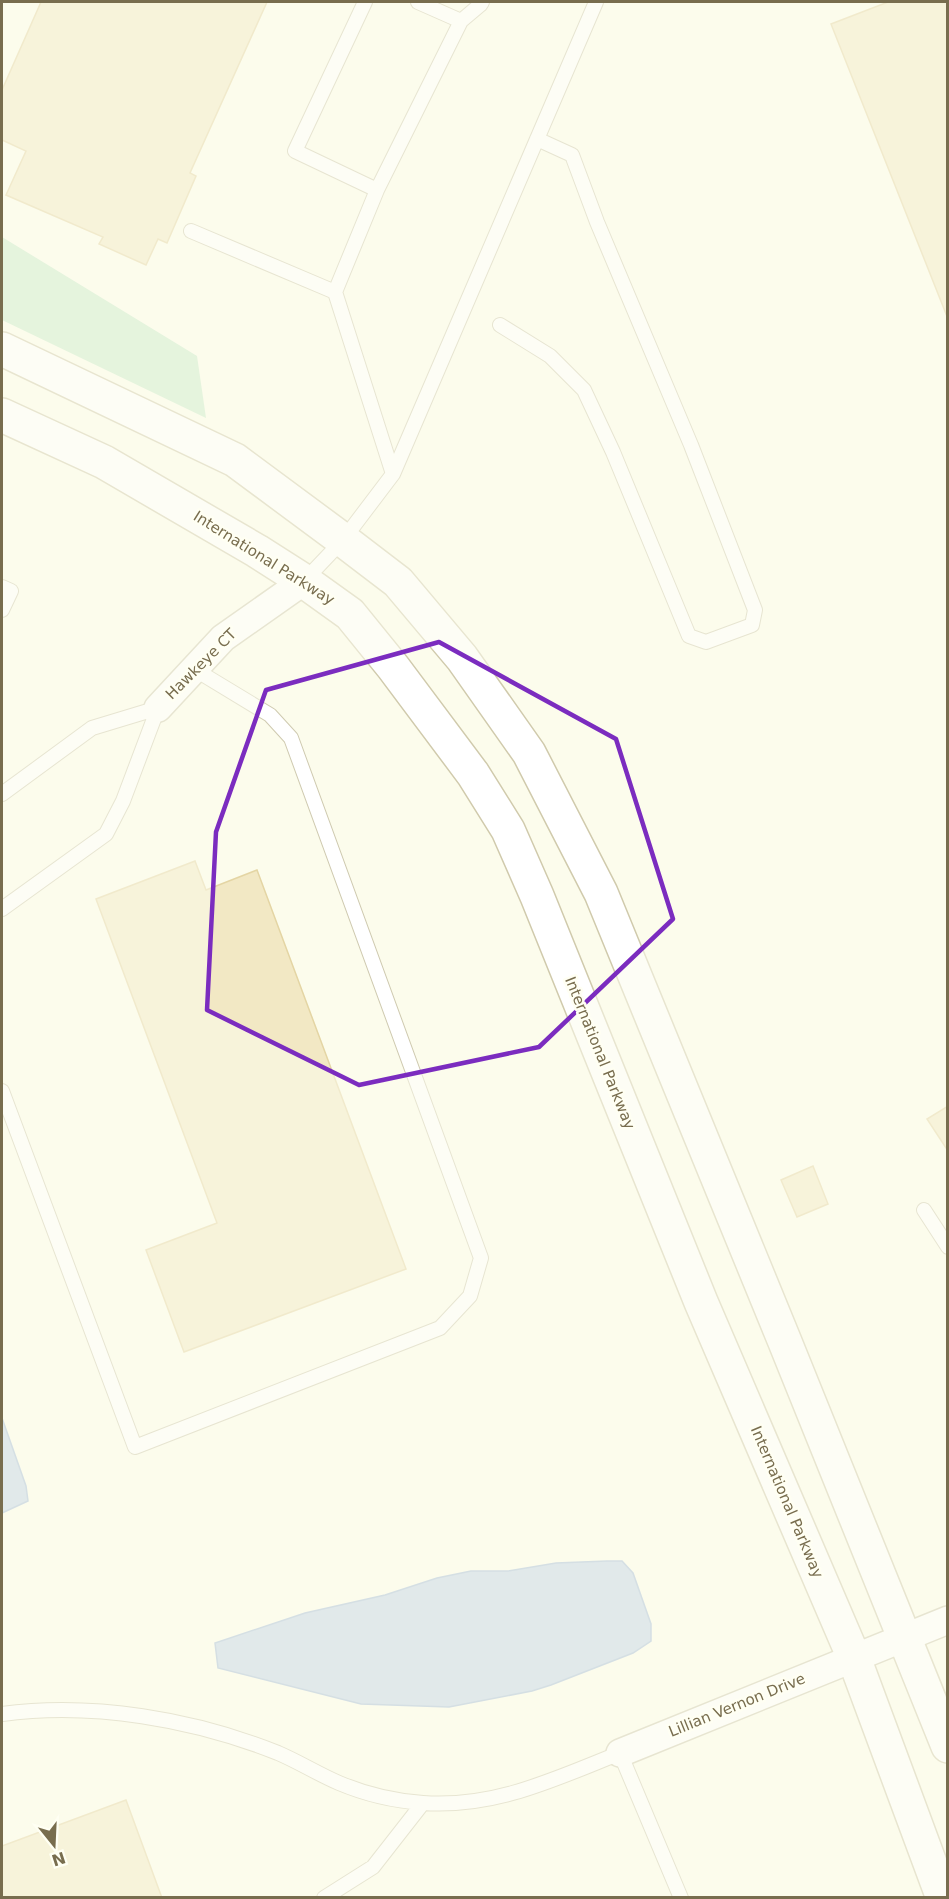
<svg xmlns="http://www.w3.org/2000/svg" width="949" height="1899" viewBox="0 0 949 1899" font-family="'DejaVu Sans',sans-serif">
  <rect width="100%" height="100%" fill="#fcfcec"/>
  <path fill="#caebc9" d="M 2,237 L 197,356 L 206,418 L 2,320 Z"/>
  <path fill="#c0d2e7" stroke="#a6bdd8" stroke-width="1.5" d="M 2,1418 L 26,1486 L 28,1501 L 2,1513 Z
    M 607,1561 L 622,1561 L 633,1573 L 651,1624 L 651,1641 L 633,1653 L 551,1685 L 532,1691 L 449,1707 L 361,1704 L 218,1668 L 215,1643 L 305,1613 L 385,1595 L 437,1578 L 471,1571 L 508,1571 L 556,1563 Z"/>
  <path fill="#f2e8c4" stroke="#e4d5a4" stroke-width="1.5" d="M 41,2 L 267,2 L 190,173 L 196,176 L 167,243 L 158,239 L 146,265 L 99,244 L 103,237 L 6,195 L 26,151 L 2,140 L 2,90 Z
    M 888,2 L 948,2 L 948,319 L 831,24 Z
    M 195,861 L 206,890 L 257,870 L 406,1269 L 184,1352 L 146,1250 L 217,1223 L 96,899 Z
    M 948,1106 L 948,1151 L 927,1119 Z
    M 813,1166 L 828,1204 L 797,1217 L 781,1180 Z
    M 126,1800 L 162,1898 L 2,1898 L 2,1846 Z"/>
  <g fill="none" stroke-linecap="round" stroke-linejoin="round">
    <g stroke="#cfcab0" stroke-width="16">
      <path id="service" d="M 365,2 L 295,151 L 377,190
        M 461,21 L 480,5 L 482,2
        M 191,231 L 335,292
        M 500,325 L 550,356 L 584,390 L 613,452 L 689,636 L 706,642 L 752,625 L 755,610 L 691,445 L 597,222 L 572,155 L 537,139
        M 393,474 L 335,292 L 377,190 L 461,21 L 418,2
        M 304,581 L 343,540 L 393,474 L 596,2
        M 2,587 L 11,591 L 2,610
        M 2,794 L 92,728 L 158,708
        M 2,909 L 106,834 L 123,801 L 158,708
        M 2,1091 L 135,1447 L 440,1328 L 470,1296 L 481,1258 L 291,738 L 270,715 L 194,669
        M 924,1210 L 948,1247
        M 2,1714 C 93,1702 193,1719 278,1753 C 299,1762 318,1774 339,1783 C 365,1794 395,1801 423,1803 C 495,1808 555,1779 620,1753 L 681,1898
        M 324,1898 L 373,1867 L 423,1803"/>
    </g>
    <g stroke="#cfcab0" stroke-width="30">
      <path id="minor" d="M 158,708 L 223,638 L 304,581
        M 620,1753 L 948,1620"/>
    </g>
    <g stroke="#d0caac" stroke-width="36">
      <path id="secondary" d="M 2,349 L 235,460 L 343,540 L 398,582 L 462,658 L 529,753 L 601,893 L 785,1342 L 948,1746
        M 2,415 L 104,462 L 257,551 L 304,581 L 350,614 L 393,667 L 473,774 L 508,830 L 537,896 L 701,1302 L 854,1658 L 943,1898"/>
    </g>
    <use href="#service" stroke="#fff" stroke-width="14"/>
    <use href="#minor" stroke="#fff" stroke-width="27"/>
    <use href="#secondary" stroke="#fff" stroke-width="33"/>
  </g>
  <path d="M0 0H949V1899H0ZM 439,642 L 616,739 L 673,919 L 539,1047 L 359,1085 L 207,1010 L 216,832 L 266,690 Z" fill="#fcfcec" fill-opacity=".55" fill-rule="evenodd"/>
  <path fill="none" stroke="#7b2cbf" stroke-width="4.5" stroke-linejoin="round" d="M 439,642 L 616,739 L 673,919 L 539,1047 L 359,1085 L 207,1010 L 216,832 L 266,690 Z"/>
  <g text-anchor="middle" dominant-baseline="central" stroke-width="5" stroke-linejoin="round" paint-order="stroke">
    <g font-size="15" fill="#786d4e" stroke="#fffff3">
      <text transform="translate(264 558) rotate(32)">International Parkway</text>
      <text transform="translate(201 664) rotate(-45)">Hawkeye CT</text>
      <text transform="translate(600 1053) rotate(68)">International Parkway</text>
      <text transform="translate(787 1502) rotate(67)">International Parkway</text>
      <text transform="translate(737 1705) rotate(-22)">Lillian Vernon Drive</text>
    </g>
  </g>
  <rect width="949" height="1899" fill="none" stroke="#786d4e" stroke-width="6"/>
  <g transform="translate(54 1845) rotate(162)" stroke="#fffff3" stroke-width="4.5" paint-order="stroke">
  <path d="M0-4.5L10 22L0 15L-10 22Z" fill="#786d4e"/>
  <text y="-9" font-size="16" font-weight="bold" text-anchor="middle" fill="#786d4e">N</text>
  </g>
</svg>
